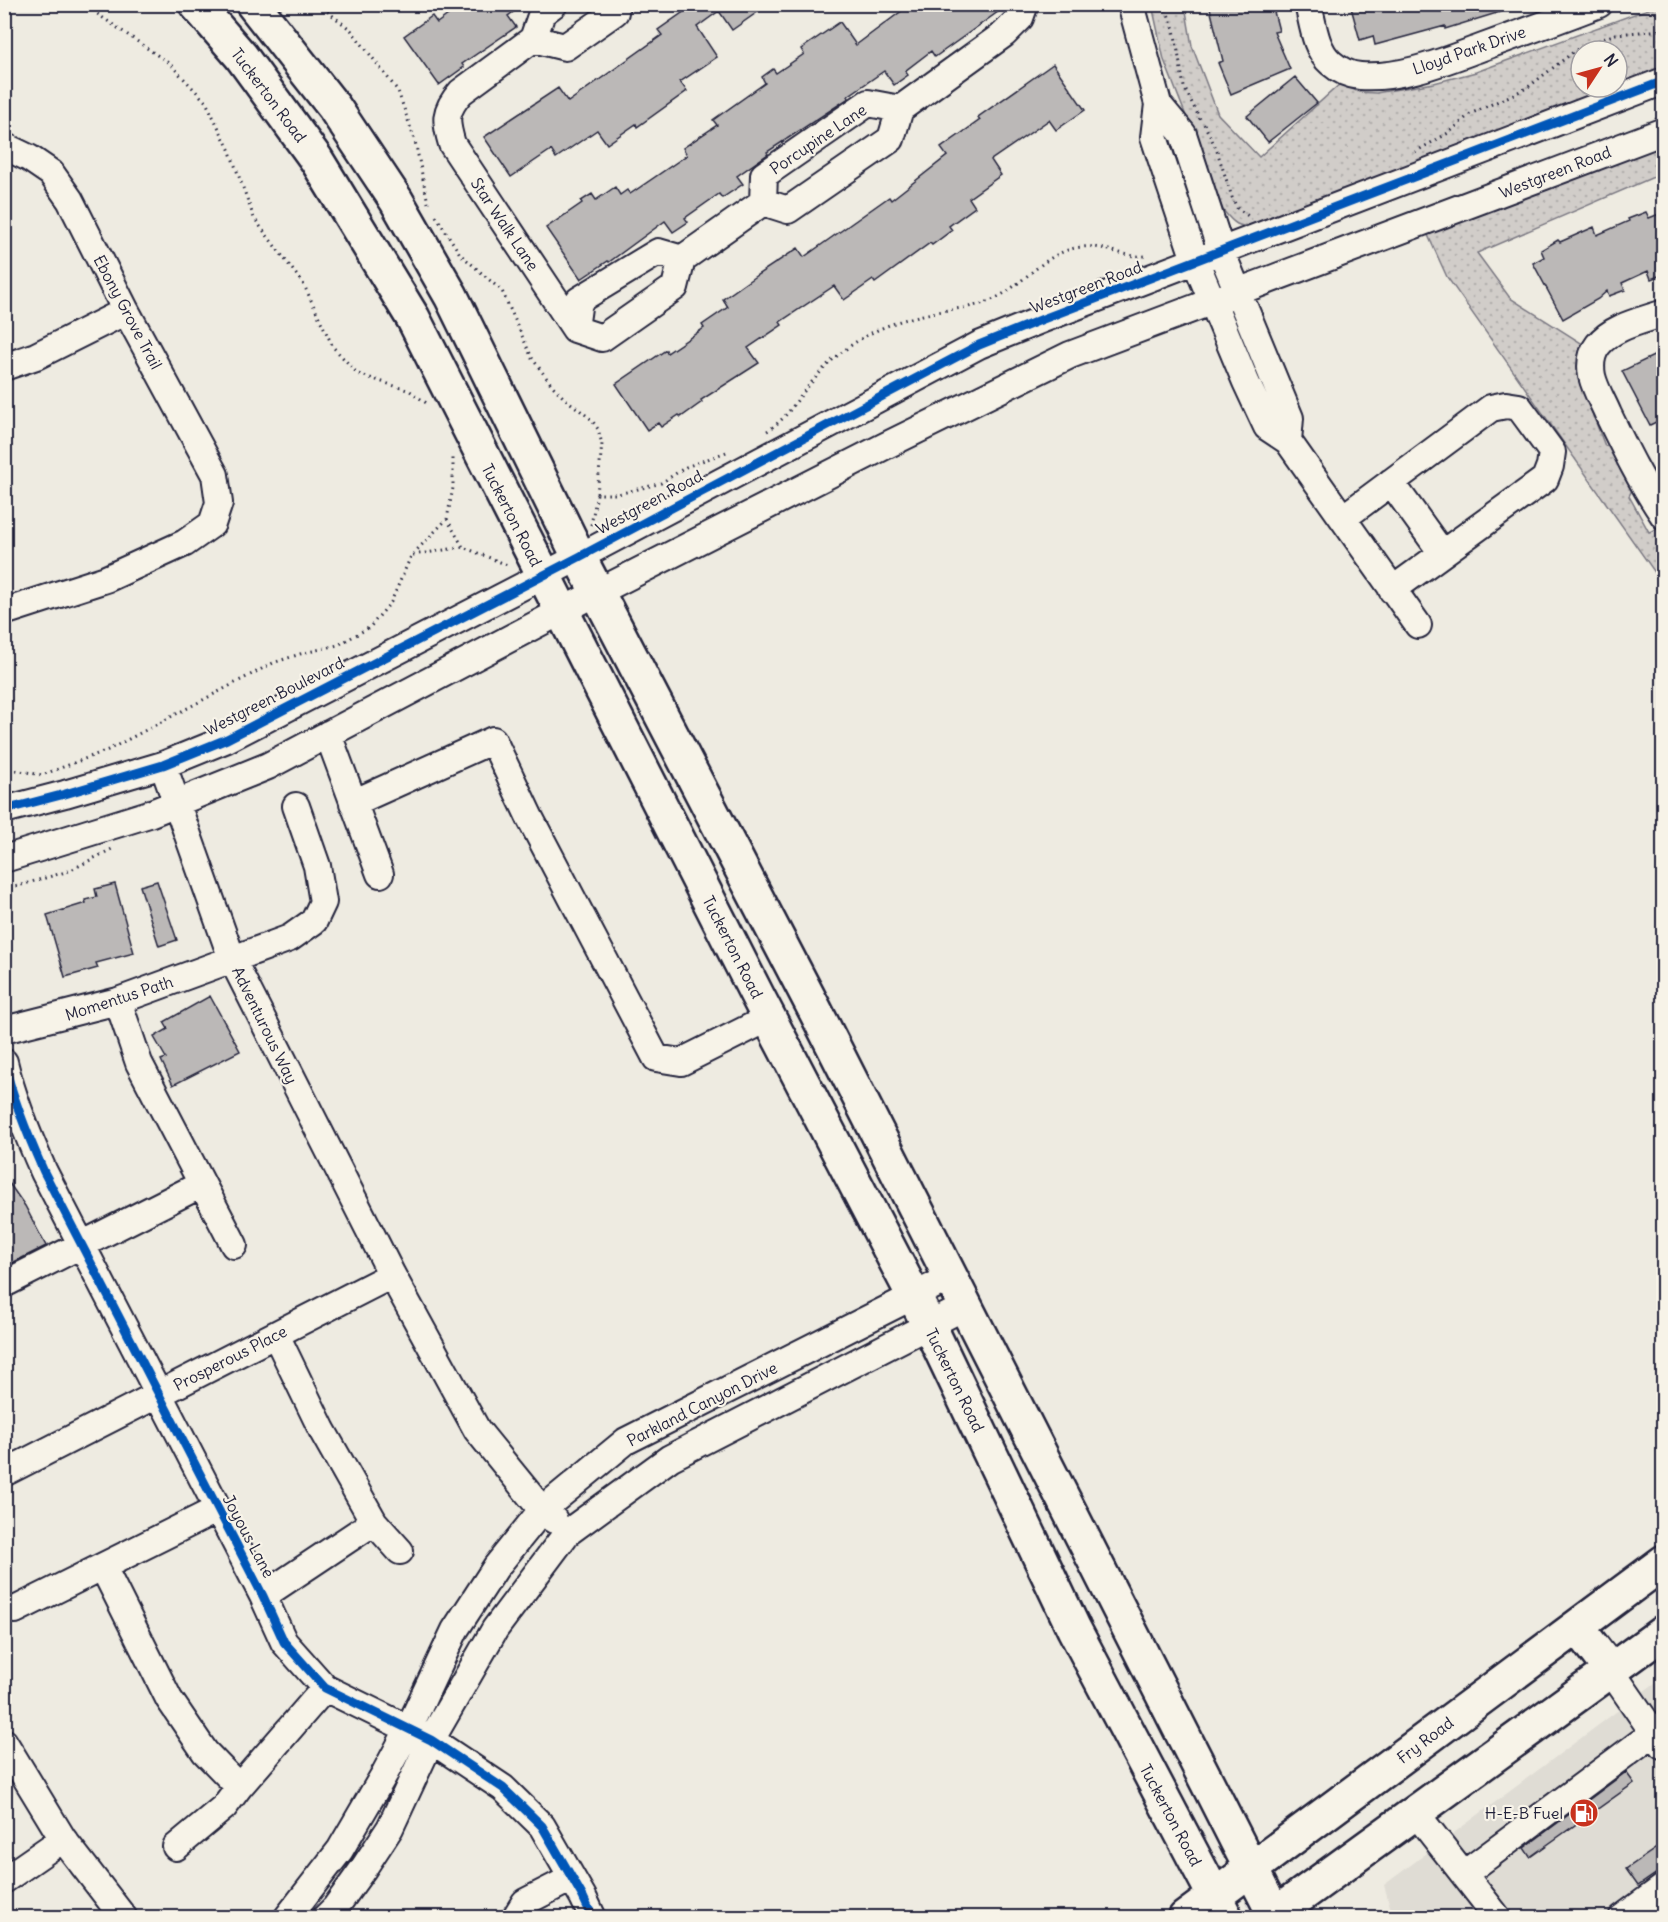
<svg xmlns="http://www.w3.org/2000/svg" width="1668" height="1922" viewBox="0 0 1668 1922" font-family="Delius,sans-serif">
  <defs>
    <pattern id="grass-dots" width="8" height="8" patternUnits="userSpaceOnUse" patternTransform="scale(1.5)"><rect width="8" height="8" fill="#d1cdc9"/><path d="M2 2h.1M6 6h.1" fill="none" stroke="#b3b0ae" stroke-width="1.8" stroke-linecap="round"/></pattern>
  </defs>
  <rect width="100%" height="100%" fill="#eeebe1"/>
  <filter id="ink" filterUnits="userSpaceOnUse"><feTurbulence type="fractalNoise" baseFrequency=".0167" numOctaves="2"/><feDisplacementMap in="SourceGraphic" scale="12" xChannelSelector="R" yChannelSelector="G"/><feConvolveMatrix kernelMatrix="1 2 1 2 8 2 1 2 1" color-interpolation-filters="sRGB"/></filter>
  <g filter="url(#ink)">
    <path fill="#dfdcd4" d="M 1663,1677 L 1663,1917 L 1393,1917 L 1384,1885 Z"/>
    <path fill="url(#grass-dots)" stroke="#7a7882" stroke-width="1.5" fill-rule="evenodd" d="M 1152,5 L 1185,5 L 1192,46 L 1218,114 L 1259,157 L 1340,84 L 1359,92 L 1376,93 L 1434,83 L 1476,72 L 1659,5 L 1663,5 L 1663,70 L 1257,226 C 1238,228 1234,224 1223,210 L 1164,60 ZM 1581,51 L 1617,51 L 1617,87 L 1581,87 Z
      M 1663,142 L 1663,173 L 1477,253 L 1510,298 L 1586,346 L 1581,363 L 1590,407 L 1605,446 L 1610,447 L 1633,488 L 1629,496 L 1649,532 L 1657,529 L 1663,538 L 1663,584 L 1447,277 L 1427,233 Z"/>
    <path fill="#bbb8b7" stroke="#22223b" stroke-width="1.5" d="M 463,4 L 524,4 L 508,16 L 516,27 L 462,64 L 464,67 L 439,85 L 404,36 L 432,16 L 437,23 Z
      M 695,4 L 769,4 L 732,30 L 719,11 L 697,27 L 717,57 L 680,82 L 687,91 L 637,127 L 636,124 L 607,144 L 597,130 L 556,158 L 551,150 L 511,177 L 484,137 L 558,88 L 568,102 L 662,35 L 658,30 Z
      M 911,4 L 1009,4 L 935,57 L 931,51 L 905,71 L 908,75 L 894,85 L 884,71 L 848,96 L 849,98 L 767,152 L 768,154 L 737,176 L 743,184 L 722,198 L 719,194 L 685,218 L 688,222 L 673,232 L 665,221 L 609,262 L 608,261 L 581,279 L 546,228 L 582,203 L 581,201 L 592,194 L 596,200 L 615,187 L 620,195 L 627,190 L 630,194 L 687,155 L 683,148 L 717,125 L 713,120 L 765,83 L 762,77 L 773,69 L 776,73 L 804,54 L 801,49 L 840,22 L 856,45 Z
      M 1209,4 L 1272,4 L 1279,31 L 1274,32 L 1290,69 L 1231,94 L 1218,63 L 1223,61 Z
      M 1350,4 L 1512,4 L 1513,8 L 1445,29 L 1445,26 L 1375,45 L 1373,36 L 1360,40 Z
      M 1053,64 L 1085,110 L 1056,130 L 1049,120 L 991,160 L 1001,175 L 969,198 L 975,207 L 949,226 L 952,230 L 932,245 L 930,243 L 875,283 L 873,280 L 844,300 L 834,286 L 780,322 L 782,325 L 748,348 L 759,363 L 701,400 L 702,402 L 681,417 L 679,415 L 661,427 L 658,423 L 647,430 L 616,384 L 666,350 L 667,353 L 704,328 L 702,325 L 728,307 L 723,299 L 757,275 L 798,248 L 804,257 L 889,197 L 891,200 L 947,156 L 941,148 L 980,120 L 978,117 Z
      M 1295,77 L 1317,103 L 1268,142 L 1247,116 Z
      M 1646,212 L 1649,218 L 1664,212 L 1664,274 L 1651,279 L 1648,271 L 1622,283 L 1625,290 L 1609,296 L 1607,291 L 1598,299 L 1563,319 L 1533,263 L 1544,257 L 1541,250 L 1558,240 L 1560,242 L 1594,227 L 1597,235 L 1629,221 L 1628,219 Z
      M 1664,351 L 1664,418 L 1650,425 L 1622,371 Z
      M 157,881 L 177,940 L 159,946 L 140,886 Z
      M 115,884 L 134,953 L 96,963 L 98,968 L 65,977 L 47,915 L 86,903 L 85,900 L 97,897 L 95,889 Z
      M 210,996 L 240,1051 L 173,1085 L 161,1060 L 166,1058 L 154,1037 L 168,1029 L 164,1022 Z
      M 4,1176 L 25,1206 L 46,1246 L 4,1267 Z
      M 1626,1772 L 1634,1783 L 1530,1857 L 1524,1848 Z
      M 1658,1847 L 1664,1855 L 1664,1868 L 1638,1886 L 1626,1869 Z"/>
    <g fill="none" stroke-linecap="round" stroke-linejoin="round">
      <g stroke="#22223b" stroke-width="30">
        <path id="minor" d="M 554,4 L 542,13 L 533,39 L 461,92 C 444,111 445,121 452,144 L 575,329
          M 1131,4 L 1158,104 L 1154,137 L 1195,260 L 1246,382 L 1267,427 L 1288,441 L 1418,625
          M 1308,4 C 1313,24 1315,49 1331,63 C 1339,70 1349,75 1360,76 C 1402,79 1444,61 1483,47 C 1522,33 1560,19 1599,4
          M 533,39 L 565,47 L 615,12 L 616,4
          M 1158,104 L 1183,134 L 1221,251 L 1290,418 L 1288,441
          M 4,146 L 29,158 L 51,173 L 70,200 L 126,311 L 215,475 L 219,503 L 212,524 L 185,543 L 106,579 L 4,612
          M 763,202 L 788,210 L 891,139 L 900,109 L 1004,34 L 1020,18 L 1025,4
          M 763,202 L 764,175 L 868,103 L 900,109
          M 1664,313 C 1642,321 1613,326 1598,345 C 1591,354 1590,365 1592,376 C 1595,389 1603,402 1608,414 C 1625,449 1642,484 1664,516
          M 575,329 L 602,338 L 675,287 L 682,259 L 763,202
          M 575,329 L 579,300 L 658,252 L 682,259
          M 4,367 L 36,356 L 126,311
          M 1391,482 L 1442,553
          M 1343,518 L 1491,408 L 1506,405 L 1519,407 L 1552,452 L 1550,466 L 1545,479 L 1392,590
          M 328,734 L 380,874
          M 163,765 L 232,959 L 392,1275 L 477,1430 L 542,1510 L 554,1520
          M 353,803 L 493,740 L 530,818 L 656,1058 L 681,1062 L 769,1018
          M 4,810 L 65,794 L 163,765 L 227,739 L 579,557 L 979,345 L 1043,319 L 1664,81
          M 4,859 L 149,814 L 268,766 L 598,592 L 885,446 L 1070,355 L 1664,131
          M 118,1001 L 139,1063 L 234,1245
          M 4,1030 L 118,1001 L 290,938 L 314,921 L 323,902 L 317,866 L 296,806
          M 4,1062 C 13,1100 28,1136 44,1172 L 263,1596 L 284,1642 L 325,1688 L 431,1740 L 503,1788 L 542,1826 L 583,1897 L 593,1918
          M 4,1284 L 202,1184
          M 4,1473 L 392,1275
          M 374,1522 L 400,1551
          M 103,1567 L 169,1699 L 205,1752 L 239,1787 L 224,1807 L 176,1847
          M 263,1596 L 374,1522 L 322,1430 L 276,1335
          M 15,1610 L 218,1509
          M 1611,1671 L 1662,1745
          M 4,1742 L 63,1839 L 124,1918
          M 239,1787 L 325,1688
          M 1415,1812 L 1498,1918
          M 1464,1874 L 1664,1725
          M 4,1880 L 63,1839
          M 287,1918 L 340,1850 L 385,1773 L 408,1730 L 455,1630 L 496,1567 L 542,1510 L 626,1441 L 951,1277
          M 325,1918 L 335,1908 L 363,1869 L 390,1828 L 431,1740 L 495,1629 L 567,1533 L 670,1458 L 966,1306
          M 515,1918 L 525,1902 L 572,1878
          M 1622,1918 L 1664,1887"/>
      </g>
      <g stroke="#22223b" stroke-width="38">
        <path id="major" d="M 196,4 L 241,56 L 316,159 L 413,318 L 758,997 L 929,1325 L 1074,1629 L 1226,1918
          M 253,4 L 334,107 L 396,200 L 451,296 L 579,557 L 816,1012 L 1276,1918
          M 1577,1627 L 1611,1671
          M 1185,1918 L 1664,1562
          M 1270,1918 L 1664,1632"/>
      </g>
      <path stroke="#22223b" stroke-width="3" stroke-dasharray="1.5 4.5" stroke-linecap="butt" d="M 91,4 L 96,13 L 170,64 L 206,102 L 229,149 L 254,218 L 304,285 L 333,347 L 358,374 L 410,391 L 429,405
        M 318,4 L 351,30 L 398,91 L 415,141 L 428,203
        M 1164,4 L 1174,29 L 1184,87 L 1200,119
        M 1204,124 L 1216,148 L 1232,197 L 1237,208 L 1251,218
        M 1415,152 L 1450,132 L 1470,114 L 1527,88 L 1576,50 L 1615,34 L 1664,30
        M 436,216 L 460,254 L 502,291 L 532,358 L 551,384 L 563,397 L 591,419 L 598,429 L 602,444 L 597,494
        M 767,431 C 782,422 791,409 801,395 C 815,378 828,362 846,349 C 875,327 907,317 943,311 C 959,308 976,307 992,300 C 1023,286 1046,250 1082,247 C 1103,244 1123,258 1145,256
        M 447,519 L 463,547
        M 591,525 L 597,494 L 618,494 L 650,486 L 661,483 L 686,467 L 729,451
        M 413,555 L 463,547 L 510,566
        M 4,770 L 10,769 L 42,775 L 108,750 L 273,663 L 300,654 L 338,645 L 370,627 L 391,602 L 411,556 L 447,519 L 453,488 L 453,456
        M 4,890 L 69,871 L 112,849"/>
      <use href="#minor" stroke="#f7f3e8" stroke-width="26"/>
      <use href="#major" stroke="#f7f3e8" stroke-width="33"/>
      <g stroke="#f7f3e8" stroke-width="13">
        <path id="cycleway" d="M 4,810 L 65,794 L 163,765 L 227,739 L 579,557 L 979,345 L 1043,319 L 1664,81
          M 4,1062 C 13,1100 28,1136 44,1172 L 263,1596 L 284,1642 L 325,1688 L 431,1740 L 503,1788 L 542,1826 L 583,1897 L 593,1918"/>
      </g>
      <use href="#cycleway" stroke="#0057b8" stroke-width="9"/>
    </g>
  </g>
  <defs>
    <g id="fuel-disc" transform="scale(1.5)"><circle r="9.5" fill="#c8321e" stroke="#f7f3e8"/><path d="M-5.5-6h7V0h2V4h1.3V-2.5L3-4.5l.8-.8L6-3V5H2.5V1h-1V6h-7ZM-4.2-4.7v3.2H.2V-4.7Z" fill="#fff"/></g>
  </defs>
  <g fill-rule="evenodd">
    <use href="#fuel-disc" x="1584" y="1813"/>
  </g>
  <g text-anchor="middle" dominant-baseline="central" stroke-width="4.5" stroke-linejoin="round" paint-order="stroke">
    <g font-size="16" fill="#22223b" stroke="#f7f3e8">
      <text transform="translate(1469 50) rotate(-19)">Lloyd Park Drive</text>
      <text transform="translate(269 95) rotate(53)">Tuckerton Road</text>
      <text transform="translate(818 139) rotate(-34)">Porcupine Lane</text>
      <text transform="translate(1555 172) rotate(-21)">Westgreen Road</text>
      <text transform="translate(505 224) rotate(56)">Star Walk Lane</text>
      <text transform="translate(1086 287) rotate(-21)">Westgreen Road</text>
      <text transform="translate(128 312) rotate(62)">Ebony Grove Trail</text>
      <text transform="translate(649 502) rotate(-28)">Westgreen Road</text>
      <text transform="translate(512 515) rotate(63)">Tuckerton Road</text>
      <text transform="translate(274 696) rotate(-27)">Westgreen Boulevard</text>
      <text transform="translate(733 947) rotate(63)">Tuckerton Road</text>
      <text transform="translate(119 998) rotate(-18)">Momentus Path</text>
      <text transform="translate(265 1025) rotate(64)">Adventurous Way</text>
      <text transform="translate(230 1358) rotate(-27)">Prosperous Place</text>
      <text transform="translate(955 1380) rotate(64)">Tuckerton Road</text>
      <text transform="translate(702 1404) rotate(-27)">Parkland Canyon Drive</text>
      <text transform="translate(249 1536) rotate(62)">Joyous Lane</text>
      <text transform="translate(1425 1740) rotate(-37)">Fry Road</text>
      <text transform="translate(1171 1815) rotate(62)">Tuckerton Road</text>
    </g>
    <g font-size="16" fill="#22223b" stroke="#f7f3e8" text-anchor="end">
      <text x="1563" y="1813">H-E-B Fuel</text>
    </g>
  </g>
  <rect width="1668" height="1922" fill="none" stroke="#f7f3e8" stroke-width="24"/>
  <rect x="12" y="12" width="1644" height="1898" fill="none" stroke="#22223b" stroke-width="2" filter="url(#ink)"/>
  <g transform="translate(1599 69) rotate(54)"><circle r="28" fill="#f7f3e8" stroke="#a29fa3" stroke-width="1.5"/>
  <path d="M0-4.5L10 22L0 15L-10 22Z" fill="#c8321e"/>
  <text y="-9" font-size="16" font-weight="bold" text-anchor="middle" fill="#22223b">N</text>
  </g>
</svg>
